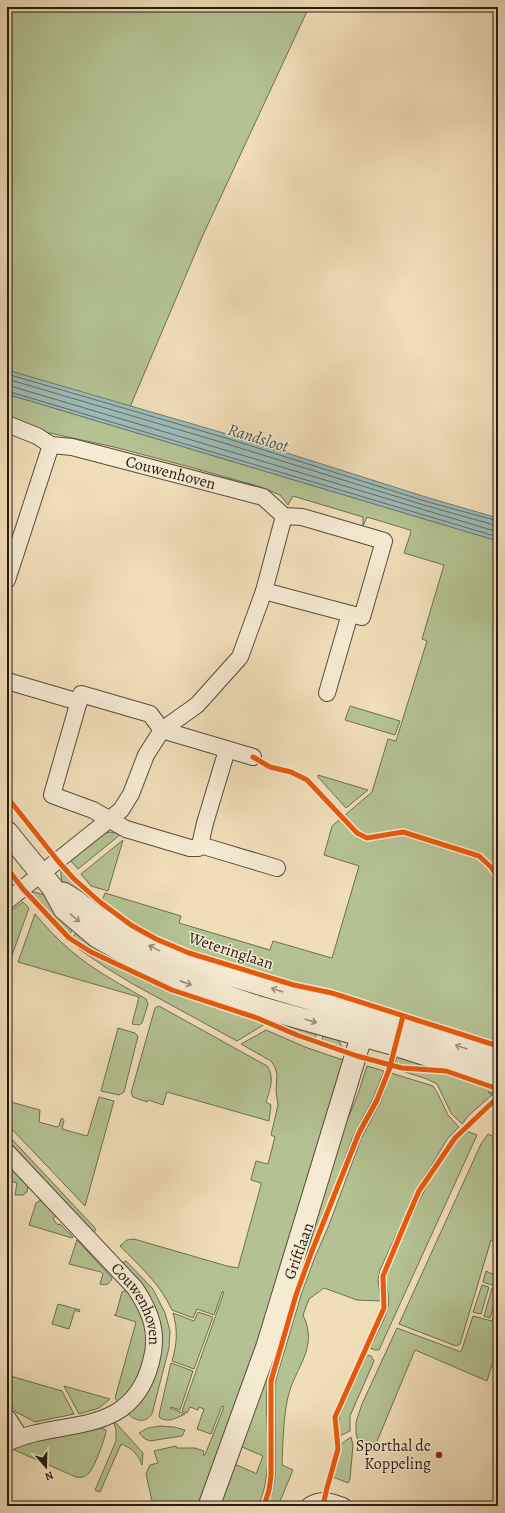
<svg xmlns="http://www.w3.org/2000/svg" width="505" height="1513" viewBox="0 0 505 1513" font-family="Alegreya,serif">
  <rect width="100%" height="100%" fill="#f0deb9"/>
  <filter id="stains"><feTurbulence type="fractalNoise" baseFrequency=".005" numOctaves="4"/><feColorMatrix values="0 0 0 0 .2 0 0 0 0 .09 0 0 0 0 .02 0 0 0 .5 -.17"/></filter>
  <radialGradient id="worn" r=".72"><stop offset=".6" stop-color="#630" stop-opacity="0"/><stop offset="1" stop-color="#630" stop-opacity=".3"/></radialGradient>
  <path fill="#b4c293" stroke="#6c6f52" fill-rule="evenodd" d="M 7,7 L 309,7 L 203,235 L 130,407 L 7,370 Z
    M 7,394 L 498,541 L 498,1044 L 324,989 L 295,983 L 211,957 L 166,941 L 122,916 L 102,901 L 105,893 L 181,916 L 179,923 L 270,950 L 273,941 L 332,958 L 359,866 L 324,855 L 332,826 L 372,792 L 388,739 L 396,741 L 427,641 L 422,639 L 444,565 L 404,553 L 411,532 L 410,530 L 367,517 L 363,526 L 363,517 L 293,496 L 288,505 L 280,495 L 261,487 L 190,467 L 114,447 L 31,429 L 7,417 Z
    M 350,706 L 400,721 L 395,735 L 345,720 Z
    M 318,775 L 368,790 L 346,808 L 318,777 Z
    M 110,832 L 121,834 L 78,869 L 70,860 L 104,833 Z
    M 123,840 L 108,891 L 91,886 L 81,874 Z
    M 61,868 L 95,902 L 90,908 L 63,885 L 61,877 Z
    M 34,892 L 45,895 L 75,926 L 69,935 L 47,914 L 29,893 Z
    M 23,902 L 29,908 L 7,969 L 7,914 Z
    M 35,914 C 46,927 57,939 70,950 C 93,970 120,984 146,999 L 148,1004 L 142,1023 L 139,1025 L 132,1024 L 139,997 L 18,962 Z
    M 79,929 L 318,1029 L 315,1038 L 309,1038 L 250,1013 L 154,980 L 79,943 L 72,938 Z
    M 79,949 C 111,963 141,980 173,993 C 204,1004 235,1012 265,1024 L 237,1041 L 131,983 L 105,967 Z
    M 159,1006 L 267,1066 C 275,1077 270,1090 266,1102 L 271,1105 L 269,1121 L 167,1092 L 163,1105 L 148,1100 L 147,1102 L 133,1097 L 131,1093 L 155,1008 Z
    M 410,1020 L 498,1047 L 498,1055 Z
    M 118,1028 L 135,1033 L 138,1036 L 124,1092 L 119,1095 L 101,1091 Z
    M 266,1030 L 305,1047 L 343,1060 L 264,1322 L 200,1506 L 149,1506 L 152,1501 L 146,1474 L 150,1465 L 158,1463 L 154,1451 L 176,1446 L 177,1448 L 195,1448 L 204,1451 L 203,1455 L 205,1455 L 224,1407 L 222,1406 L 211,1434 L 197,1429 L 204,1409 L 199,1407 L 198,1410 L 190,1407 L 187,1413 L 182,1411 L 224,1292 L 222,1292 L 214,1315 L 197,1309 L 193,1318 L 172,1310 C 160,1284 140,1266 120,1246 L 127,1240 L 134,1239 L 227,1266 L 238,1268 L 261,1185 L 261,1183 L 251,1180 L 251,1179 L 256,1161 L 268,1164 L 275,1137 L 271,1135 L 278,1105 L 276,1091 L 277,1075 L 275,1067 L 271,1061 L 241,1044 Z
    M 324,1030 L 337,1037 L 343,1049 L 322,1041 Z
    M 398,1052 L 436,1068 L 395,1064 Z
    M 367,1066 L 384,1071 L 374,1096 L 352,1139 L 325,1211 L 305,1260 L 268,1377 C 262,1420 277,1465 258,1506 L 218,1506 L 344,1128 L 358,1094 ZM 242,1447 L 263,1456 L 256,1474 L 255,1473 L 237,1465 L 235,1466 Z
    M 396,1069 L 432,1071 L 441,1073 L 498,1092 L 498,1096 L 488,1092 L 492,1095 L 469,1115 L 462,1124 L 451,1113 L 437,1084 L 427,1079 Z
    M 391,1073 L 433,1086 L 437,1092 L 448,1115 L 459,1127 L 448,1138 L 417,1189 L 380,1270 L 378,1280 L 381,1301 L 357,1300 L 324,1288 L 309,1299 L 303,1315 C 319,1348 295,1367 288,1397 C 283,1419 283,1443 282,1465 L 293,1470 L 278,1506 L 267,1506 L 272,1493 L 275,1477 L 275,1383 L 277,1376 L 302,1292 L 315,1257 L 329,1225 L 361,1139 L 381,1101 Z
    M 99,1097 L 114,1101 L 85,1206 L 7,1124 L 7,1101 L 40,1110 L 39,1122 L 57,1127 L 59,1126 L 61,1119 L 62,1118 L 64,1120 L 62,1129 L 87,1136 L 88,1134 Z
    M 466,1131 L 477,1135 L 379,1350 L 375,1350 L 370,1348 C 375,1337 386,1318 388,1307 C 391,1295 384,1286 387,1272 C 408,1225 430,1167 466,1131 Z
    M 7,1134 L 95,1228 L 96,1230 L 93,1233 L 7,1141 Z
    M 488,1134 L 498,1139 L 498,1242 L 491,1240 L 460,1344 L 456,1346 L 399,1324 L 481,1144 Z
    M 7,1162 L 28,1185 L 27,1192 L 23,1195 L 15,1195 L 17,1183 L 7,1180 Z
    M 44,1200 L 57,1214 L 53,1219 L 58,1225 L 60,1224 L 73,1237 L 72,1238 L 29,1225 L 36,1203 L 39,1201 Z
    M 77,1240 L 112,1278 C 111,1283 106,1286 100,1284 L 103,1274 L 101,1272 L 69,1264 Z
    M 126,1261 L 153,1289 L 165,1313 L 170,1331 L 169,1348 L 152,1414 C 145,1424 135,1421 127,1413 C 135,1404 144,1396 149,1387 C 167,1359 165,1318 146,1291 C 140,1281 130,1272 122,1263 Z
    M 486,1271 L 492,1274 L 498,1271 L 498,1287 L 483,1282 Z
    M 482,1285 L 489,1287 L 481,1314 L 473,1312 Z
    M 492,1288 L 498,1290 L 498,1293 L 490,1318 L 484,1316 Z
    M 124,1291 L 127,1291 L 141,1309 L 147,1333 L 145,1357 L 133,1387 L 118,1402 L 115,1398 L 136,1322 L 114,1315 L 116,1314 L 122,1292 Z
    M 58,1304 L 80,1310 L 79,1312 L 75,1310 L 69,1329 L 52,1324 Z
    M 496,1311 L 498,1311 L 498,1345 L 487,1381 L 415,1350 L 373,1451 L 359,1445 L 356,1433 L 356,1422 L 362,1404 L 397,1328 L 461,1352 L 473,1316 L 492,1321 Z
    M 198,1312 L 213,1317 L 194,1369 L 172,1361 C 177,1344 178,1330 173,1313 L 194,1321 Z
    M 367,1355 L 371,1356 L 374,1361 L 350,1416 L 350,1431 L 340,1436 L 339,1421 L 340,1415 Z
    M 171,1363 L 193,1371 L 180,1410 L 171,1407 L 170,1408 L 185,1414 C 176,1418 169,1423 160,1418 L 159,1415 Z
    M 7,1375 L 62,1391 L 74,1414 L 35,1422 L 16,1412 L 7,1400 Z
    M 64,1386 L 110,1399 L 99,1408 L 79,1414 Z
    M 115,1422 L 143,1453 L 142,1465 C 138,1454 132,1448 121,1444 L 100,1492 L 95,1490 L 116,1441 L 116,1430 L 114,1423 Z
    M 160,1426 L 174,1427 L 185,1430 L 182,1436 L 150,1441 L 145,1439 L 139,1433 L 148,1428 Z
    M 102,1428 L 106,1430 C 106,1437 94,1469 88,1474 C 85,1477 81,1478 76,1477 L 12,1449 L 12,1446 Z
    M 351,1437 L 353,1445 L 350,1479 L 348,1483 L 333,1477 L 341,1448 L 341,1444 Z"/>
  <path fill="#9dbbb8" stroke="#6d7b75" d="M 7,370 L 227,434 L 429,498 L 498,518 L 498,541 L 7,394 Z"/>
  <g fill="none" stroke-linecap="round" stroke-linejoin="round">
    <path stroke="#606c64" stroke-width="1" d="M 7,374 L 226,438 L 428,502 L 498,521
      M 7,379 L 224,443 L 427,506 L 498,526
      M 7,385 L 125,420 L 498,532
      M 7,391 L 498,537"/>
    <g stroke="#574c3b" stroke-width="18">
      <g id="minor">
        <path id="s1" d="M 7,424 L 37,436 L 51,445 L 72,447 L 263,497 L 284,516 L 302,517 L 384,541 L 362,617 L 264,591"/>
        <path d="M 7,580 L 51,445"/>
        <path d="M 7,681 L 79,702"/>
        <path d="M 327,693 L 350,614"/>
        <path d="M 253,757 L 162,730 L 150,714 L 81,694 L 52,795 L 93,810 L 126,829 L 190,848 L 198,848 L 200,845 L 277,868"/>
        <path d="M 200,845 L 205,823 L 227,750"/>
        <path d="M 7,901 L 121,810 L 131,794 L 146,755 L 162,730 L 197,705 L 240,657 L 264,591 L 284,516"/>
        <path id="s2" d="M 7,1152 L 135,1288 C 151,1312 159,1333 151,1362 C 131,1440 60,1417 7,1443"/>
        <path d="M 7,1417 L 20,1437"/>
        <path d="M 309,1506 C 321,1498 330,1501 343,1506"/>
      </g>
    </g>
    <g stroke="#574c3b" stroke-width="23">
      <path id="tertiary" d="M 7,832 L 52,887 L 64,909 L 97,937 L 158,971 L 187,983 L 256,1006 L 395,1045 L 498,1078
        M 63,893 L 76,901 L 97,918 L 129,936 L 161,952 L 212,970 L 336,1007 L 498,1060
        M 209,1506 L 267,1346 L 367,1018"/>
    </g>
    <use href="#minor" stroke="#f5ead2" stroke-width="16"/>
    <use href="#tertiary" stroke="#f5ead2" stroke-width="21"/>
    <g stroke="#f5ead2" stroke-width="8">
      <path id="cycleway" d="M 253,757 L 270,767 L 291,772 L 307,780 L 357,833 L 367,838 L 403,832 L 479,856 L 491,867 L 498,878
        M 7,797 L 58,861 L 73,878 L 100,902 L 131,925 L 156,939 L 189,953 L 294,985 L 332,993 L 498,1046
        M 7,868 L 23,889 L 69,938 L 91,952 L 172,990 L 257,1018 L 297,1035 L 357,1056 L 402,1068 L 446,1071 L 498,1089
        M 324,1501 L 327,1488 L 338,1449 L 335,1417 L 384,1308 L 383,1276 L 406,1221 L 419,1191 L 455,1138 L 498,1097
        M 264,1506 L 269,1490 L 271,1476 L 271,1381 L 296,1295 L 312,1251 L 359,1133 L 377,1100 L 389,1070 L 403,1016"/>
    </g>
    <use href="#cycleway" stroke="#e8590c" stroke-width="5"/>
  </g>
  <defs><path id="oneway-shaft" d="M-6 0H5M1.5-3L5.5 0L1.5 3" fill="none" stroke-width="1.6" stroke-linecap="round" stroke-linejoin="round"/></defs>
  <g stroke="#978d7b">
    <use href="#oneway-shaft" transform="translate(75 918) rotate(40)"/>
    <use href="#oneway-shaft" transform="translate(154 948) rotate(-154)"/>
    <use href="#oneway-shaft" transform="translate(186 983) rotate(20)"/>
    <use href="#oneway-shaft" transform="translate(277 990) rotate(-162)"/>
    <use href="#oneway-shaft" transform="translate(311 1021) rotate(16)"/>
    <use href="#oneway-shaft" transform="translate(461 1047) rotate(-162)"/>
  </g>
  <circle fill="#8f2418" stroke="#f5ead2" stroke-width="1.5" cx="439" cy="1455" r="4"/>
  <g text-anchor="middle" dominant-baseline="central" stroke-width="3" stroke-linejoin="round" paint-order="stroke">
    <g font-size="16" fill="#241c11" stroke="#f5ead2">
      <text stroke="none"><textPath href="#s1" startOffset="172">Couwenhoven</textPath></text>
      <text transform="translate(231 951) rotate(18)">Weteringlaan</text>
      <text transform="translate(299 1251) rotate(-70)">Griftlaan</text>
      <text stroke="none"><textPath href="#s2" startOffset="202">Couwenhoven</textPath></text>
    </g>
    <g font-size="16" fill="#241c11" stroke="#f5ead2" text-anchor="end">
      <text x="431" y="1446">Sporthal de<tspan x="431" dy="18">Koppeling</tspan></text>
    </g>
    <g font-size="17" font-style="italic" fill="#4e544b" stroke="#f5ead2">
      <text transform="translate(258 438) rotate(17)">Randsloot</text>
    </g>
  </g>
  <rect width="505" height="1513" fill="none" stroke="#f0deb9" stroke-width="24"/>
  <rect x="8" y="8" width="489" height="1497" fill="none" stroke="#241c11" stroke-width="2"/>
  <rect x="12" y="12" width="481" height="1489" fill="none" stroke="#241c11"/>
  <g transform="translate(46 1467) rotate(160)" stroke="#f5ead2" stroke-width="3" paint-order="stroke">
  <path d="M0-3L7 15L0 10L-7 15Z" fill="#241c11"/>
  <text y="-6" font-size="11" font-weight="bold" text-anchor="middle" fill="#241c11">N</text>
  </g>
  <rect width="100%" height="100%" filter="url(#stains)"/>
  <rect width="100%" height="100%" fill="url(#worn)"/>
</svg>
